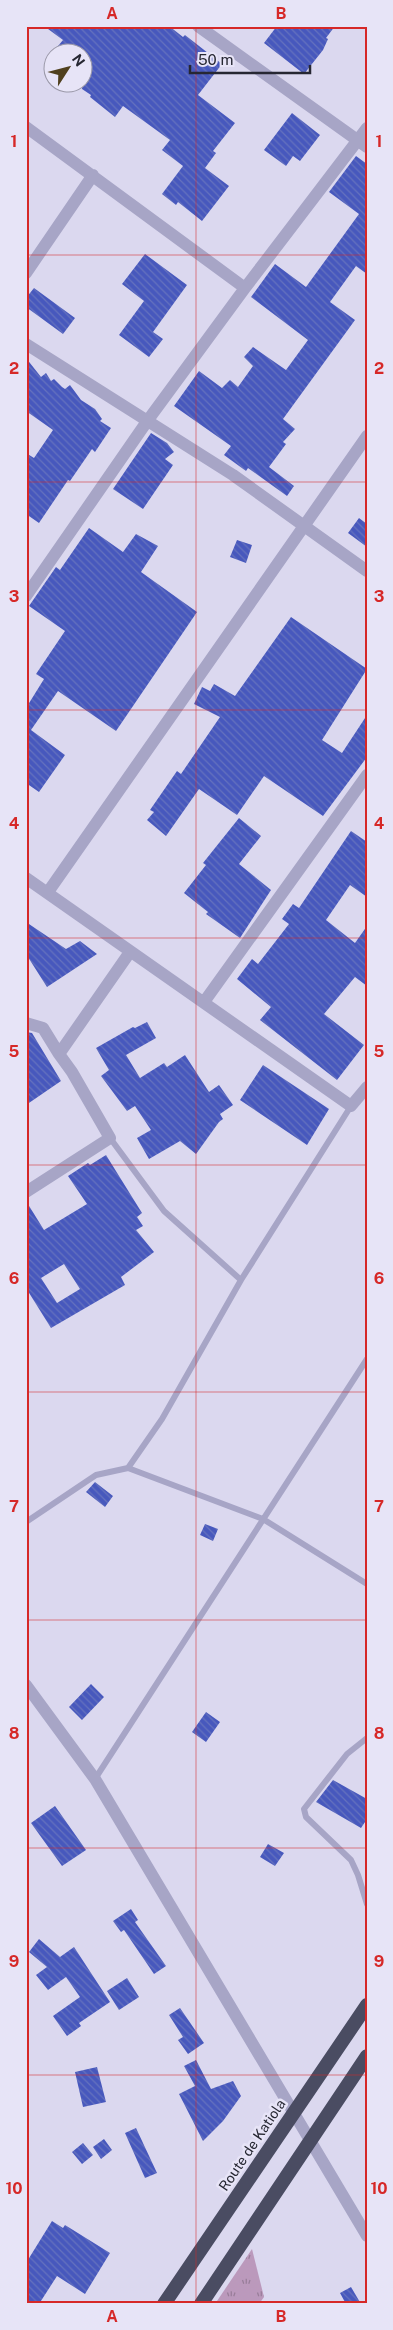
<svg xmlns="http://www.w3.org/2000/svg" width="393" height="2330" viewBox="0 0 393 2330" font-family="'Public Sans',sans-serif">
  <defs>
    <pattern id="grass-tufts" width="24" height="20" patternUnits="userSpaceOnUse" patternTransform="scale(1.25)"><rect width="24" height="20" fill="#bb99bc"/><path d="M3 7l-1-3M5 7V3M7 7l1-3M15 17l-1-3M17 17v-4M19 17l1-3" fill="none" stroke="#987d99"/></pattern>
    <pattern id="building-back-hatch" width="6" height="6" patternUnits="userSpaceOnUse" patternTransform="scale(1.25)"><rect width="6" height="6" fill="#4758bd"/><path d="M-1 5l2 2M0 0l6 6M5-1l2 2" fill="none" stroke="#6572be"/></pattern>
  </defs>
  <rect width="100%" height="100%" fill="#dbd8ef"/>
  <path fill="url(#grass-tufts)" d="M 252,2249 L 264,2297 L 259,2304 L 215,2304 Z"/>
  <path fill="url(#building-back-hatch)" fill-rule="evenodd" d="M 44,26 L 169,26 L 183,37 L 185,35 L 222,64 L 198,95 L 235,123 L 213,151 L 216,153 L 205,168 L 229,186 L 202,221 L 178,202 L 176,205 L 162,194 L 183,166 L 162,150 L 170,140 L 123,106 L 115,117 L 90,97 L 91,95 L 82,89 L 82,52 L 53,52 L 63,40 Z
    M 277,26 L 335,26 L 326,38 L 328,39 L 323,50 L 304,74 L 264,43 Z
    M 292,113 L 320,135 L 300,161 L 293,156 L 286,166 L 264,150 Z
    M 356,156 L 367,164 L 367,274 L 356,266 L 330,302 L 355,320 L 283,419 L 295,429 L 283,442 L 286,444 L 269,467 L 294,486 L 287,496 L 248,468 L 246,471 L 224,455 L 231,446 L 174,406 L 199,371 L 222,388 L 230,380 L 238,387 L 253,366 L 244,357 L 253,347 L 286,370 L 308,340 L 251,297 L 275,264 L 306,287 L 359,214 L 329,192 Z
    M 145,254 L 187,285 L 153,332 L 163,339 L 149,357 L 119,335 L 144,301 L 122,284 Z
    M 34,288 L 75,318 L 63,334 L 26,307 L 26,298 Z
    M 26,358 L 41,377 L 46,373 L 51,381 L 54,379 L 62,387 L 65,389 L 70,385 L 81,400 L 95,409 L 102,419 L 100,421 L 111,428 L 95,452 L 92,449 L 70,481 L 68,480 L 39,523 L 26,514 L 26,453 L 34,458 L 53,430 L 26,411 Z
    M 151,433 L 167,443 L 174,452 L 165,459 L 173,465 L 143,509 L 113,489 Z
    M 359,518 L 367,524 L 367,547 L 348,533 Z
    M 89,528 L 123,552 L 136,534 L 158,546 L 141,572 L 197,612 L 116,731 L 58,691 L 31,730 L 65,755 L 39,792 L 26,783 L 26,708 L 44,679 L 36,674 L 65,631 L 29,606 L 56,567 L 60,570 Z
    M 237,540 L 252,545 L 246,563 L 230,557 Z
    M 291,617 L 367,669 L 322,740 L 342,753 L 367,715 L 367,757 L 323,816 L 264,776 L 237,815 L 199,789 L 166,836 L 147,820 L 154,812 L 150,810 L 177,771 L 181,774 L 220,717 L 194,704 L 202,687 L 210,691 L 214,684 L 235,696 Z
    M 239,818 L 261,836 L 239,864 L 271,890 L 240,938 L 206,914 L 208,912 L 184,893 L 206,865 L 203,863 Z
    M 351,831 L 367,842 L 367,897 L 350,885 L 326,920 L 355,943 L 367,926 L 367,986 L 355,977 L 324,1014 L 364,1045 L 337,1080 L 260,1020 L 271,1007 L 237,979 L 252,959 L 258,964 L 289,924 L 282,919 L 293,904 L 299,908 Z
    M 26,922 L 66,949 L 80,941 L 97,954 L 47,987 L 26,954 Z
    M 147,1022 L 156,1038 L 126,1055 L 140,1078 L 164,1063 L 167,1067 L 185,1055 L 209,1092 L 219,1085 L 233,1105 L 220,1114 L 223,1119 L 219,1122 L 196,1154 L 180,1141 L 149,1159 L 137,1138 L 151,1130 L 135,1106 L 127,1111 L 101,1076 L 109,1070 L 96,1048 L 133,1027 L 135,1028 Z
    M 26,1032 L 32,1033 L 61,1081 L 26,1105 Z
    M 263,1065 L 329,1109 L 307,1145 L 240,1100 Z
    M 106,1155 L 142,1213 L 137,1217 L 143,1226 L 136,1230 L 154,1252 L 121,1277 L 125,1285 L 51,1328 L 26,1288 L 26,1201 L 44,1230 L 87,1204 L 68,1176 L 88,1163 L 90,1165 ZM 64,1264 L 80,1289 L 57,1303 L 41,1278 Z
    M 95,1482 L 113,1496 L 105,1507 L 86,1492 Z
    M 205,1524 L 218,1529 L 213,1541 L 200,1535 Z
    M 91,1684 L 104,1697 L 82,1720 L 69,1707 Z
    M 206,1712 L 220,1722 L 206,1742 L 192,1732 Z
    M 333,1780 L 367,1799 L 367,1819 L 361,1828 L 316,1802 Z
    M 55,1806 L 86,1850 L 62,1866 L 31,1823 Z
    M 268,1844 L 284,1853 L 275,1866 L 260,1857 Z
    M 131,1909 L 138,1920 L 135,1922 L 166,1966 L 154,1974 L 124,1930 L 121,1932 L 113,1921 Z
    M 39,1939 L 60,1957 L 74,1947 L 110,2002 L 79,2023 L 81,2026 L 67,2036 L 53,2016 L 80,1997 L 66,1977 L 48,1990 L 36,1975 L 47,1967 L 29,1952 Z
    M 127,1978 L 139,1997 L 119,2010 L 107,1991 Z
    M 180,2008 L 204,2043 L 188,2054 L 178,2040 L 183,2037 L 169,2015 Z
    M 196,2060 L 211,2089 L 233,2081 L 241,2096 L 223,2121 L 203,2141 L 179,2094 L 195,2086 L 184,2066 Z
    M 97,2067 L 106,2102 L 83,2107 L 75,2072 Z
    M 136,2128 L 157,2173 L 145,2178 L 125,2133 Z
    M 104,2139 L 112,2150 L 101,2159 L 93,2147 Z
    M 83,2143 L 93,2155 L 82,2164 L 72,2152 Z
    M 52,2221 L 63,2228 L 65,2225 L 110,2253 L 85,2294 L 57,2276 L 39,2304 L 26,2304 L 26,2263 Z
    M 351,2287 L 361,2304 L 346,2304 L 340,2293 Z"/>
  <g fill="none" stroke-linecap="round" stroke-linejoin="round">
    <path stroke="#a7a5c6" stroke-width="6" d="M 351,1106 L 241,1280 L 162,1419 L 128,1468 L 263,1519 L 367,1584
      M 110,1138 L 164,1211 L 241,1280
      M 26,1522 L 96,1475 L 128,1468
      M 367,1738 L 347,1754 L 304,1809 L 306,1817 L 351,1860 L 358,1875 L 367,1904
      M 95,1779 L 367,1359"/>
    <path stroke="#a7a5c6" stroke-width="12" d="M 198,26 L 367,147
      M 26,127 L 245,288
      M 26,273 L 93,175
      M 26,344 L 233,475 L 367,571
      M 26,596 L 148,420 L 245,288 L 367,128
      M 26,878 L 351,1106 L 367,1087
      M 48,892 L 367,436
      M 204,1002 L 367,775
      M 26,1023 L 43,1028 L 59,1054
      M 26,1192 L 110,1138 L 72,1072 L 59,1054 L 130,952
      M 26,1685 L 95,1779 L 367,2236"/>
    <path stroke="#4a4c62" stroke-width="14" d="M 164,2304 L 367,2005
      M 201,2304 L 367,2056"/>
  </g>
  <path fill="none" stroke="#d62828" stroke-width="1" stroke-opacity="0.55" d="M 196,26 L 196,2304M 26,255 L 367,255M 26,482 L 367,482M 26,710 L 367,710M 26,938 L 367,938M 26,1165 L 367,1165M 26,1392 L 367,1392M 26,1620 L 367,1620M 26,1848 L 367,1848M 26,2075 L 367,2075"/>
  <g text-anchor="middle" dominant-baseline="central" stroke-width="5" stroke-linejoin="round" paint-order="stroke">
    <g font-size="14" fill="#262732" stroke="#e7e4f7">
      <text transform="translate(252 2145) rotate(-56)">Route de Katiola</text>
    </g>
  </g>
  <rect width="393" height="2330" fill="none" stroke="#e7e4f7" stroke-width="55"/>
  <g transform="translate(68 68) rotate(54)"><circle r="24" fill="#e7e4f7" stroke="#9a98a8"/>
  <path d="M0-4L9 19L0 12L-9 19Z" fill="#50401e"/>
  <text y="-8" font-size="14" font-weight="bold" text-anchor="middle" fill="#262732">N</text>
  </g>
  <path d="M190 65v8h120v-8" fill="none" stroke="#262732" stroke-width="2.5"/>
  <text x="198" y="65" font-size="15" fill="#262732" stroke="#e7e4f7" stroke-width="4" paint-order="stroke">50 m</text>
  <rect x="28" y="28" width="338" height="2274" fill="none" stroke="#d62828" stroke-width="2"/>
  <g font-size="16" text-anchor="middle" font-weight="bold" fill="#d62828">
    <text x="112" y="19">A</text>
    <text x="281" y="19">B</text>
    <text x="14" y="147">1</text>
    <text x="379" y="147">1</text>
    <text x="14" y="374">2</text>
    <text x="379" y="374">2</text>
    <text x="14" y="602">3</text>
    <text x="379" y="602">3</text>
    <text x="14" y="829">4</text>
    <text x="379" y="829">4</text>
    <text x="14" y="1057">5</text>
    <text x="379" y="1057">5</text>
    <text x="14" y="1284">6</text>
    <text x="379" y="1284">6</text>
    <text x="14" y="1512">7</text>
    <text x="379" y="1512">7</text>
    <text x="14" y="1739">8</text>
    <text x="379" y="1739">8</text>
    <text x="14" y="1967">9</text>
    <text x="379" y="1967">9</text>
    <text x="14" y="2194">10</text>
    <text x="379" y="2194">10</text>
    <text x="112" y="2322">A</text>
    <text x="281" y="2322">B</text>
  </g>
</svg>
